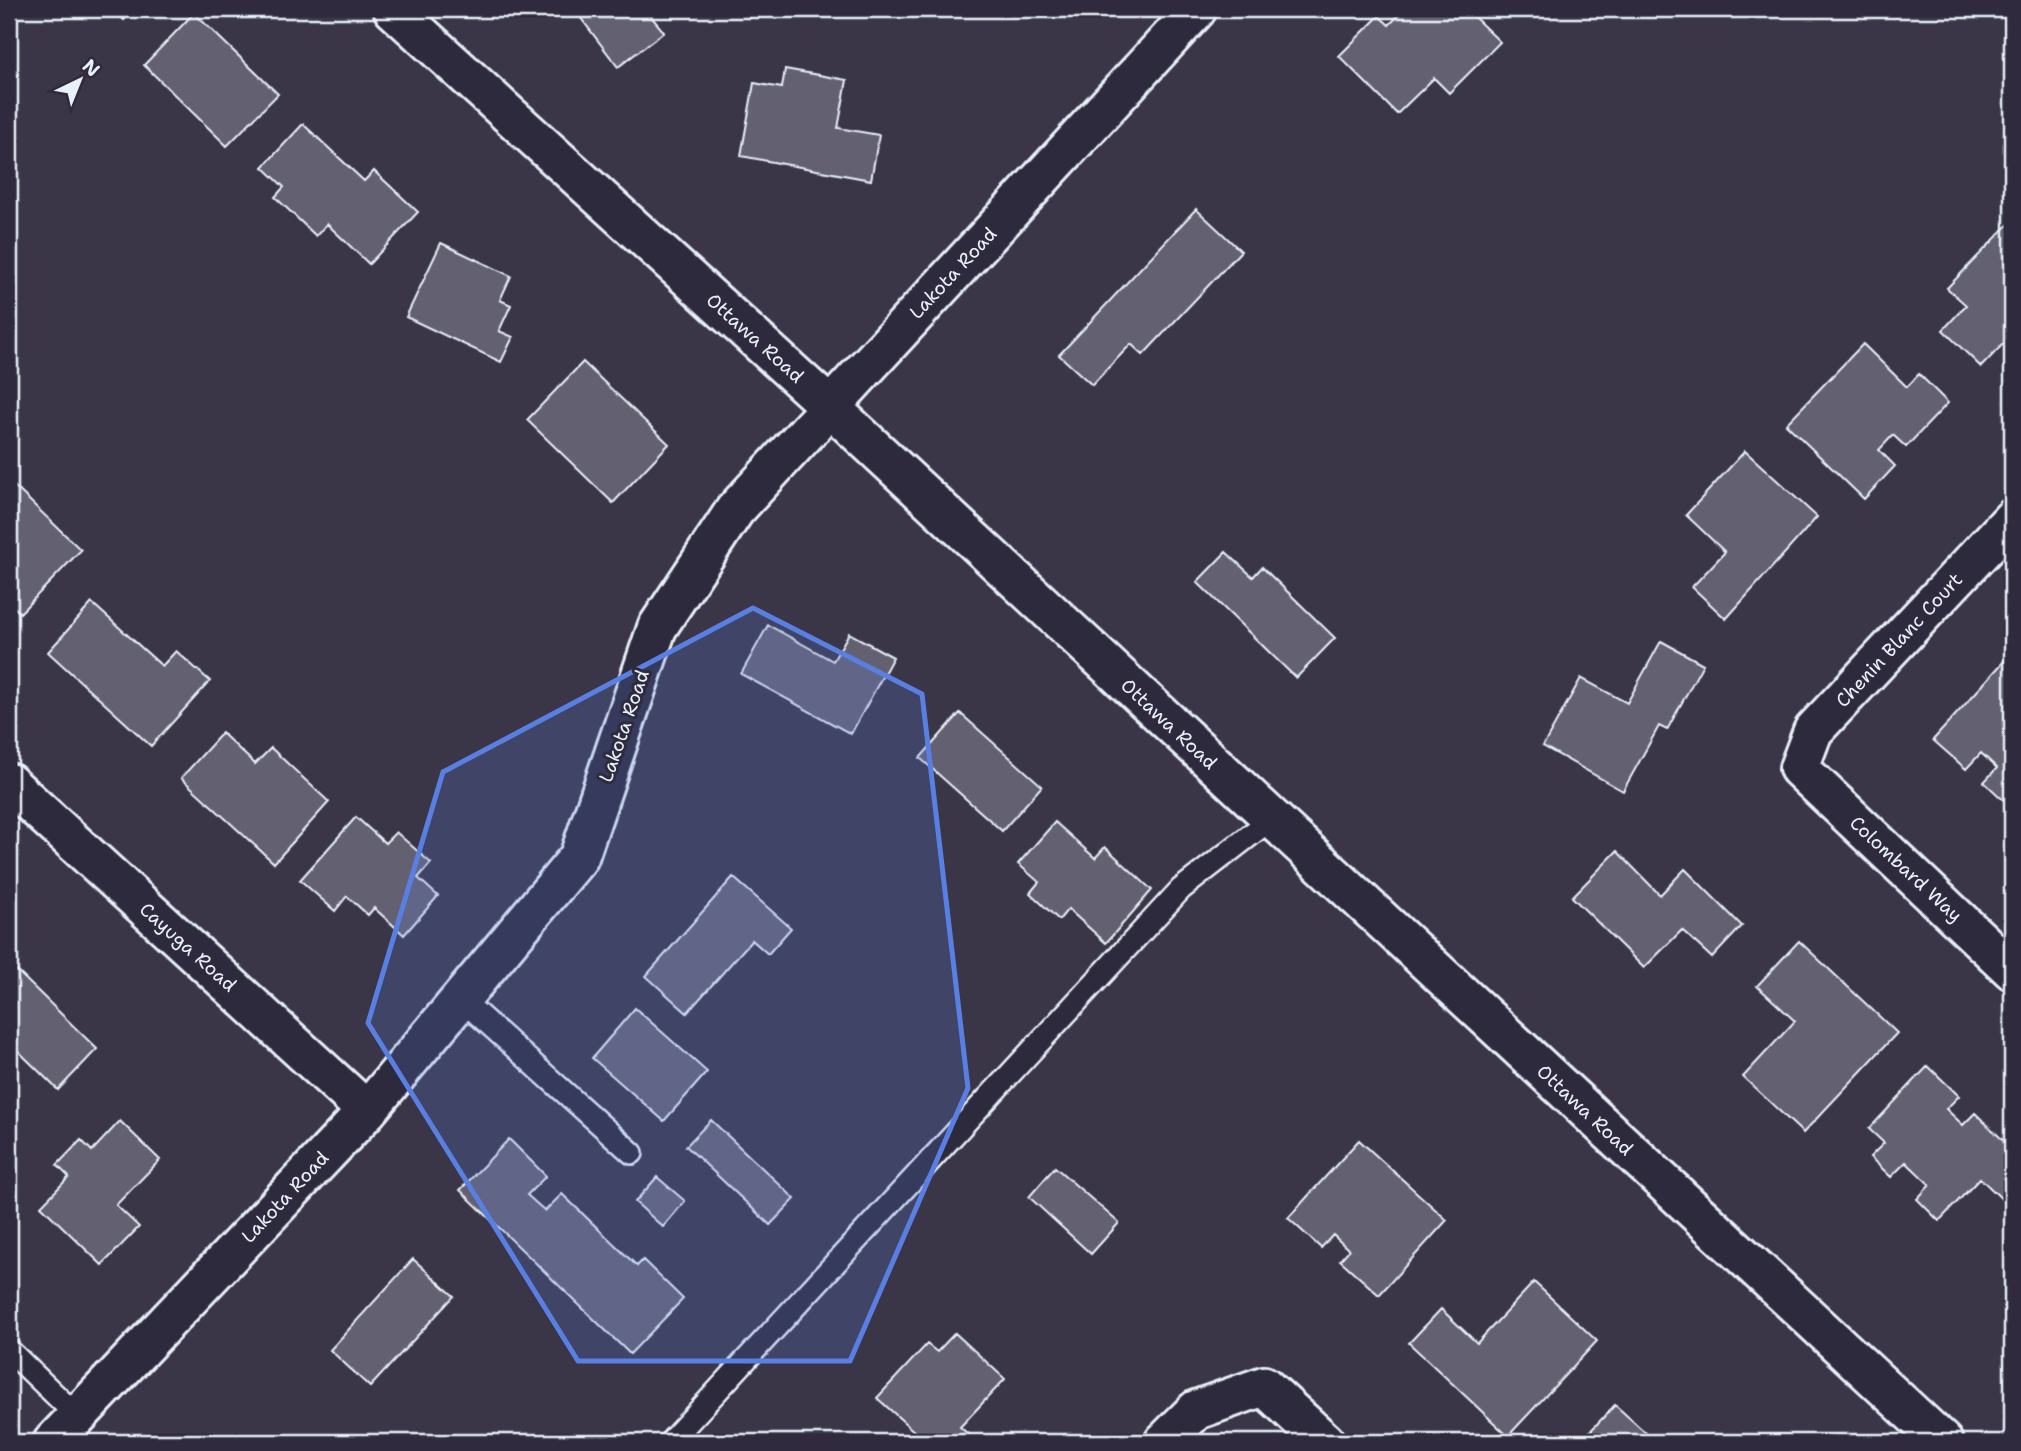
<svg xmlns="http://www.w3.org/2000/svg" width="2021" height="1451" viewBox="0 0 2021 1451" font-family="'Shantell Sans',sans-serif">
  <rect width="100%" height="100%" fill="#3a3648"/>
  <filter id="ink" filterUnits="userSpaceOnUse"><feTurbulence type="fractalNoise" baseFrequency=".0143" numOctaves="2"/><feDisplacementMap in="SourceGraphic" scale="14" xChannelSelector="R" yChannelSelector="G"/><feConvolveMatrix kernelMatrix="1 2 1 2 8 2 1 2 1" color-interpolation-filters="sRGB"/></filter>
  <g filter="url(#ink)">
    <path fill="#636171" stroke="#e8f1f8" stroke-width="2" d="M 112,9 L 134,9 L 124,20 Z
      M 574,9 L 645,9 L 664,32 L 618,67 Z
      M 1405,9 L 1474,9 L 1470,13 L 1500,42 L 1449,93 L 1434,78 L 1397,114 L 1339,56 L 1379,16 L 1389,25 Z
      M 194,13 L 278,94 L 227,146 L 144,65 Z
      M 785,69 L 847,80 L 838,128 L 879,135 L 871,180 L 741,156 L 754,83 L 782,88 Z
      M 303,124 L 364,181 L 374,171 L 418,212 L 369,264 L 327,224 L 316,236 L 275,197 L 284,187 L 263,167 Z
      M 1196,209 L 1241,251 L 1143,355 L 1131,344 L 1092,385 L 1059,355 Z
      M 2009,224 L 2012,228 L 2012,350 L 2003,344 L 1981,367 L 1943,330 L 1966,305 L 1947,288 Z
      M 441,243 L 511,276 L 500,300 L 511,305 L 499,331 L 513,337 L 501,362 L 406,317 Z
      M 1863,344 L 1907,387 L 1919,374 L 1948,403 L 1906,447 L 1893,435 L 1879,450 L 1895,466 L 1864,499 L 1786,424 Z
      M 583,362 L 669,444 L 613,503 L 527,420 Z
      M 1745,451 L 1817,517 L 1726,619 L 1692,587 L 1725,552 L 1686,515 Z
      M 9,481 L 81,550 L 20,613 L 9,602 Z
      M 1226,552 L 1253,577 L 1262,567 L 1335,638 L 1296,678 L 1197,582 Z
      M 92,603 L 162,666 L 176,651 L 210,681 L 151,746 L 48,652 Z
      M 768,625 L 833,661 L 849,633 L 893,657 L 851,734 L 741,674 Z
      M 1661,641 L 1703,664 L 1667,730 L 1659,726 L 1623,791 L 1543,746 L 1581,678 L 1627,703 Z
      M 2006,659 L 2012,664 L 2012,808 L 1984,782 L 1997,768 L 1981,753 L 1966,769 L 1933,740 Z
      M 960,713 L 1042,786 L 1002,831 L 920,758 Z
      M 222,733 L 255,764 L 271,748 L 329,802 L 274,863 L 181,778 Z
      M 356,817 L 385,843 L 396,832 L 431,863 L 418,878 L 438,896 L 404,935 L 374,908 L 368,915 L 347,896 L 335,911 L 300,880 Z
      M 1055,822 L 1095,858 L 1105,847 L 1152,890 L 1106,943 L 1068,909 L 1059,920 L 1030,893 L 1039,882 L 1018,864 Z
      M 1617,851 L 1660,895 L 1685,869 L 1742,926 L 1712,958 L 1682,930 L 1644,968 L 1572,897 Z
      M 733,877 L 791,928 L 768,954 L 752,940 L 687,1013 L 646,976 Z
      M 1799,941 L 1897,1033 L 1803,1133 L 1743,1077 L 1795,1021 L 1757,986 Z
      M 9,963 L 97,1049 L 58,1090 L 9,1042 Z
      M 635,1008 L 707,1072 L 664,1121 L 592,1058 Z
      M 1928,1066 L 1959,1096 L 1946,1109 L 1963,1125 L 1975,1113 L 2012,1149 L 2012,1196 L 2006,1203 L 1980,1178 L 1939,1221 L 1917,1199 L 1930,1185 L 1906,1162 L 1891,1177 L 1870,1157 L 1884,1143 L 1869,1129 Z
      M 711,1120 L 795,1199 L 770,1225 L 686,1146 Z
      M 120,1121 L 160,1160 L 116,1205 L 139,1227 L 102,1265 L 41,1206 L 69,1177 L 57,1165 L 81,1140 L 92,1151 Z
      M 509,1139 L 546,1176 L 527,1195 L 545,1211 L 562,1194 L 637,1266 L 643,1260 L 683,1299 L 630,1354 L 460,1190 Z
      M 1359,1140 L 1447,1220 L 1379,1295 L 1340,1260 L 1349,1250 L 1333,1235 L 1321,1248 L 1288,1218 Z
      M 1055,1167 L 1119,1223 L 1091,1254 L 1029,1197 Z
      M 657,1177 L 685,1201 L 663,1227 L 635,1202 Z
      M 413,1259 L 454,1296 L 370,1387 L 330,1350 Z
      M 1534,1282 L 1597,1341 L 1508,1436 L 1409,1343 L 1441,1309 L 1477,1343 Z
      M 955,1333 L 1005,1379 L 960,1427 L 977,1442 L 926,1442 L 877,1398 L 927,1344 L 937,1352 Z
      M 1615,1405 L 1656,1442 L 1580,1442 Z"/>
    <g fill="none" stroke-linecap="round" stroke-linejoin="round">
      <g stroke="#e8f1f8" stroke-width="26">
        <path id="service" d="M 461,999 L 632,1153
          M 9,1350 L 77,1416
          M 670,1442 L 1181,889 L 1271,819"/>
      </g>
      <g stroke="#e8f1f8" stroke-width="44">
        <path id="minor" d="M 2012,519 L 1813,731 L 1799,768 L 2012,970
          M 9,783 L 367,1111
          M 53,1442 L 367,1111 L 579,857 L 657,628 L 735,510 L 1197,9
          M 1164,1442 L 1196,1410 L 1264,1386 L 1325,1442"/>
      </g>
      <g stroke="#e8f1f8" stroke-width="44">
        <path id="tertiary" d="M 393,9 L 829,406 L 1943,1442"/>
      </g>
      <use href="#service" stroke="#2f2a3d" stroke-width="21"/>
      <use href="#minor" stroke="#2f2a3d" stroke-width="38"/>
      <use href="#tertiary" stroke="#2f2a3d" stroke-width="38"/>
    </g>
  </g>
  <path fill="#5a7fe2" fill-opacity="0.2" stroke="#5a7fe2" stroke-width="5" stroke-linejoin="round" d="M 753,608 L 922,694 L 968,1088 L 850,1361 L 578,1361 L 368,1023 L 443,772 Z"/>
  <g text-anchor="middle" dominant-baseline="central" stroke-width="6" stroke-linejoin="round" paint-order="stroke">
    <g font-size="19" fill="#e8f1f8" stroke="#2f2a3d">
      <text transform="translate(953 273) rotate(-47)">Lakota Road</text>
      <text transform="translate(755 338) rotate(42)">Ottawa Road</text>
      <text transform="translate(1899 640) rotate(-47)">Chenin Blanc Court</text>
      <text transform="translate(1169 724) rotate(43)">Ottawa Road</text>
      <text transform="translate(624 726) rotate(-71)">Lakota Road</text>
      <text transform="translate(1906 869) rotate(43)">Colombard Way</text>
      <text transform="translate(188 947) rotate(42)">Cayuga Road</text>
      <text transform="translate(1585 1110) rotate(43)">Ottawa Road</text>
      <text transform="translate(285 1197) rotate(-47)">Lakota Road</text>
    </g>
  </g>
  <rect width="2021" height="1451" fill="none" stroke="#2f2a3d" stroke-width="35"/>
  <rect x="18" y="18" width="1986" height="1416" fill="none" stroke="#e8f1f8" stroke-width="2.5" filter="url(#ink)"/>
  <g transform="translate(80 80) rotate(43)" stroke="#2f2a3d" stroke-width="5" paint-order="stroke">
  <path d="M0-5L12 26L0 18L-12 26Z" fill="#e8f1f8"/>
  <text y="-10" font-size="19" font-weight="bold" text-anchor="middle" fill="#e8f1f8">N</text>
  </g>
</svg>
